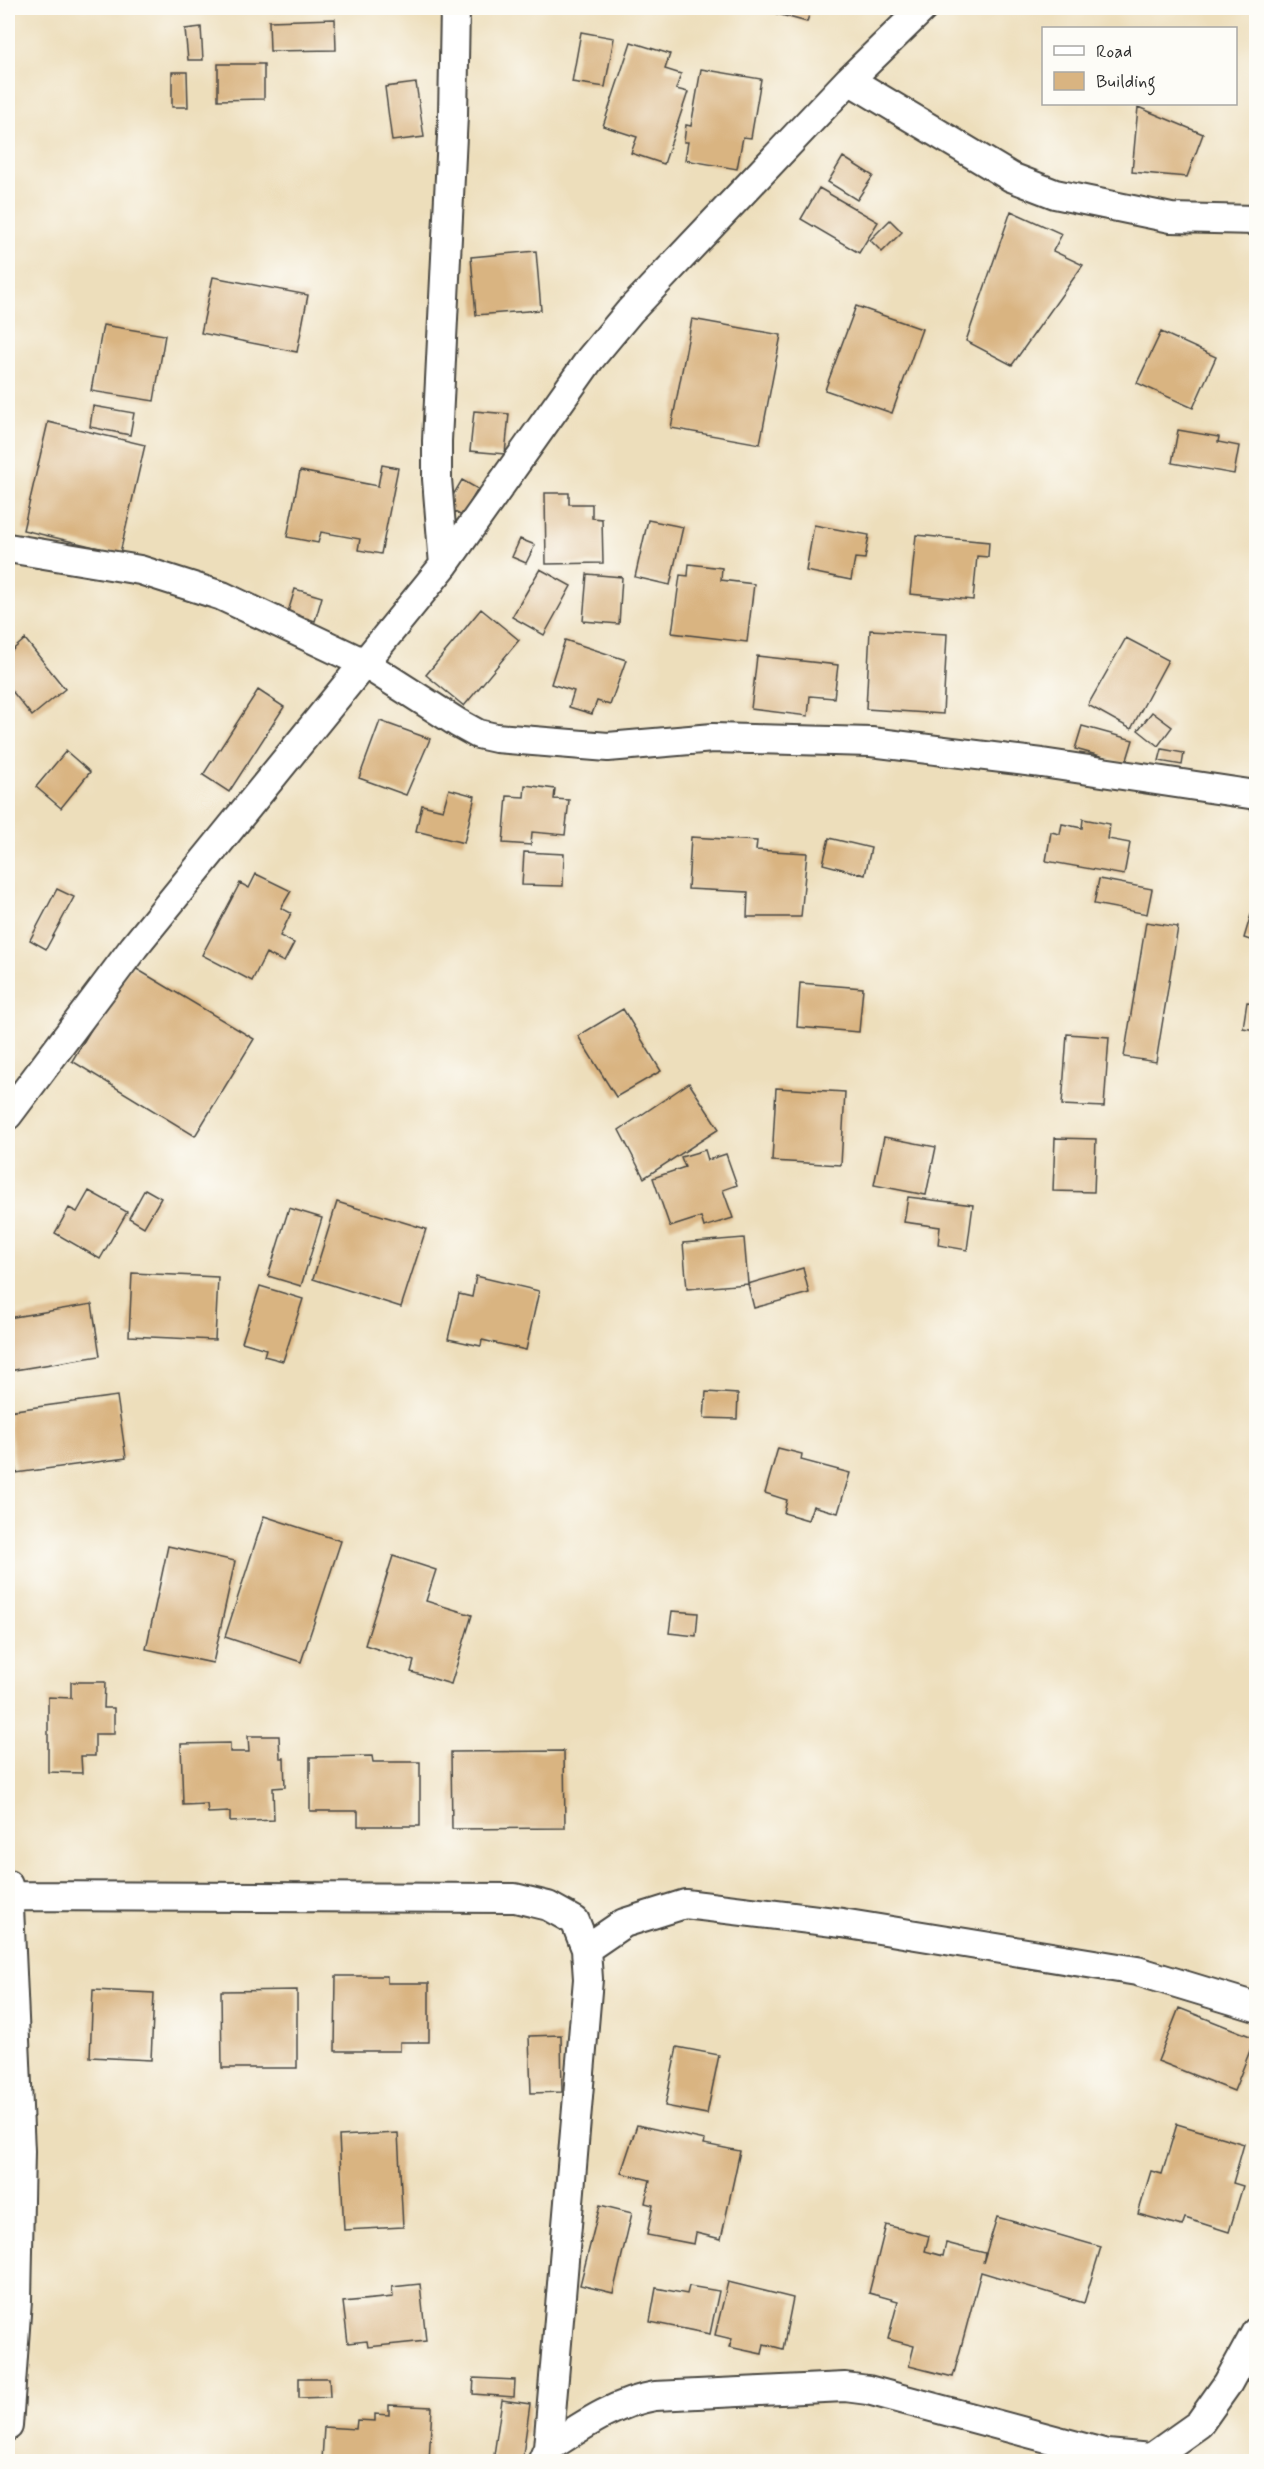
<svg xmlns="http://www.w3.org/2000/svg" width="1264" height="2469" viewBox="0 0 1264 2469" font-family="Mynerve,sans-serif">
  <rect width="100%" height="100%" fill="#fdfcf7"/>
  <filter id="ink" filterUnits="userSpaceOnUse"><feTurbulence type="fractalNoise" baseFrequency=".0167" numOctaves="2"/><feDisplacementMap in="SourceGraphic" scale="12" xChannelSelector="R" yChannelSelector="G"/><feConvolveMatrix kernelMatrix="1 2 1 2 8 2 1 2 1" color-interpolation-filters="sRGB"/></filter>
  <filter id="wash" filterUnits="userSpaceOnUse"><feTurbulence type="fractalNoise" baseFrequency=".008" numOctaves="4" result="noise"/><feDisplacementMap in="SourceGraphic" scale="24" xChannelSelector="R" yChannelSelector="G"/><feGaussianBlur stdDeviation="1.35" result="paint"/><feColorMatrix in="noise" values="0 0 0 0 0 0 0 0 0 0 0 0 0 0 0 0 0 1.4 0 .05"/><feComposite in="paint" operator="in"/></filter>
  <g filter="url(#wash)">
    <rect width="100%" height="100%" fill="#eddebb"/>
    <g id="blocks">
      <path fill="#d9b481" d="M 756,8 L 811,8 L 807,22 Z
        M 335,19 L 336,50 L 270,51 L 269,21 Z
        M 201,27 L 203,60 L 188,60 L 185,29 Z
        M 581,32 L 614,38 L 605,87 L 572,82 Z
        M 631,42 L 670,54 L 665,69 L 681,74 L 676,89 L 688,92 L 664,164 L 631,153 L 637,137 L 603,126 Z
        M 218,64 L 264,64 L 264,99 L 218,100 Z
        M 701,69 L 761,79 L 751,138 L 743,137 L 737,169 L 685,160 L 688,142 L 684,142 L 686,125 L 691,126 Z
        M 172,72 L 187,72 L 188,107 L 172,107 Z
        M 416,83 L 424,137 L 392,141 L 385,87 Z
        M 1138,107 L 1203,134 L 1187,177 L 1132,172 Z
        M 843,157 L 873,176 L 857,200 L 828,182 Z
        M 819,188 L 878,222 L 859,253 L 801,219 Z
        M 1011,211 L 1062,234 L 1053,251 L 1083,265 L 1012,365 L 966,341 Z
        M 890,220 L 902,232 L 882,252 L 870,240 Z
        M 536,251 L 541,310 L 476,315 L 471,257 Z
        M 213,277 L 308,295 L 297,352 L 201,333 Z
        M 856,306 L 922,329 L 892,413 L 825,390 Z
        M 692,319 L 781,335 L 760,444 L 671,428 Z
        M 103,325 L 165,335 L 154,401 L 91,391 Z
        M 1161,332 L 1216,357 L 1193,408 L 1137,383 Z
        M 93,406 L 134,413 L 130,435 L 90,427 Z
        M 474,411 L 509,414 L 505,454 L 470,451 Z
        M 48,422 L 145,445 L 120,553 L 23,530 Z
        M 1178,430 L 1219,437 L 1218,442 L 1239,446 L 1234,474 L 1172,463 Z
        M 382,465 L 398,468 L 381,554 L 358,550 L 360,539 L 321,532 L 318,543 L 287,537 L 300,471 L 378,486 Z
        M 462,480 L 478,489 L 462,516 L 446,507 Z
        M 545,493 L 569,493 L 569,504 L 592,504 L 592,518 L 602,519 L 603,563 L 546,564 Z
        M 648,520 L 683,527 L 670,585 L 635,577 Z
        M 814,525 L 869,535 L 865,559 L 855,558 L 851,580 L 806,571 Z
        M 916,535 L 989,542 L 988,557 L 977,556 L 973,600 L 910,594 Z
        M 520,539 L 535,545 L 526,563 L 512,557 Z
        M 689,564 L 722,568 L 721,580 L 754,584 L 747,642 L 672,633 L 680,575 L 688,576 Z
        M 540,569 L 571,586 L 544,635 L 512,617 Z
        M 587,574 L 622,577 L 619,624 L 583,621 Z
        M 295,589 L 322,597 L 315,621 L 288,612 Z
        M 481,609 L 519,640 L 464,706 L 426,675 Z
        M 870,630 L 947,634 L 943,714 L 866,709 Z
        M 1126,638 L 1168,660 L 1131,729 L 1088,705 Z
        M 25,639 L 65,689 L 32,716 L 8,686 L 8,654 Z
        M 565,640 L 626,660 L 610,705 L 597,701 L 592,714 L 569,707 L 574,691 L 551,684 Z
        M 757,656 L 838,665 L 834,698 L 810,696 L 808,716 L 751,709 Z
        M 258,690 L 284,707 L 229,792 L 203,775 Z
        M 1152,712 L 1172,727 L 1158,746 L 1138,730 Z
        M 380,721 L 430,739 L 406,795 L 359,778 Z
        M 1082,726 L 1133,740 L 1126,763 L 1075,749 Z
        M 1162,749 L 1184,753 L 1182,765 L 1159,761 Z
        M 66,751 L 90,772 L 61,808 L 36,787 Z
        M 525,785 L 555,789 L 554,799 L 569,800 L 565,835 L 532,832 L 531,845 L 503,843 L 507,796 L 524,797 Z
        M 449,789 L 475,796 L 464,843 L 416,831 L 422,805 L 443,810 Z
        M 1083,819 L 1110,824 L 1108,839 L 1130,843 L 1124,875 L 1046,861 L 1051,832 L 1060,834 L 1062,824 L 1082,828 Z
        M 691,837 L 757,841 L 756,850 L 807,853 L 801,917 L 747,917 L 748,892 L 688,889 Z
        M 829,838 L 871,848 L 865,875 L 823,864 Z
        M 524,852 L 564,854 L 563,886 L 522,885 Z
        M 256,874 L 291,891 L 281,908 L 291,913 L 280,936 L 294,943 L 284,962 L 266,953 L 252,981 L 202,955 L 240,883 L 249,888 Z
        M 1099,879 L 1152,889 L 1147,914 L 1094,904 Z
        M 57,889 L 74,897 L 46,949 L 30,940 Z
        M 1256,898 L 1256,942 L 1244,938 Z
        M 1146,922 L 1178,927 L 1156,1062 L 1124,1057 Z
        M 130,965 L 254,1039 L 195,1136 L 72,1061 Z
        M 800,983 L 863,988 L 859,1032 L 797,1027 Z
        M 1247,1002 L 1256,1003 L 1256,1030 L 1243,1028 Z
        M 623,1009 L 661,1071 L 616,1097 L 578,1036 Z
        M 1067,1034 L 1109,1037 L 1104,1107 L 1062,1105 Z
        M 689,1083 L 719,1129 L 644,1178 L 619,1130 Z
        M 776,1088 L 845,1092 L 841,1165 L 772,1161 Z
        M 884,1137 L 936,1147 L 926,1195 L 874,1185 Z
        M 1055,1138 L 1096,1139 L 1094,1192 L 1053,1191 Z
        M 705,1150 L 708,1160 L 726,1154 L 737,1185 L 723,1190 L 733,1218 L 704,1227 L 701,1217 L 670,1227 L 653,1178 L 685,1167 L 681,1157 Z
        M 145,1189 L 161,1198 L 144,1227 L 129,1218 Z
        M 89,1191 L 127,1212 L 100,1259 L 55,1233 L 69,1208 L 77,1212 Z
        M 908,1197 L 973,1205 L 967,1250 L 938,1245 L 940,1227 L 904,1222 Z
        M 337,1202 L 426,1229 L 401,1307 L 313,1279 Z
        M 289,1208 L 322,1218 L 301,1286 L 268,1276 Z
        M 744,1238 L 748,1284 L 803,1268 L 809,1293 L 754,1308 L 748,1284 L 687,1289 L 683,1243 Z
        M 132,1273 L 218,1277 L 215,1340 L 129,1336 Z
        M 476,1276 L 539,1291 L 526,1350 L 482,1340 L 481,1346 L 448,1339 L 459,1294 L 472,1297 Z
        M 260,1286 L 303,1299 L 283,1361 L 264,1356 L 266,1349 L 242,1342 Z
        M 92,1304 L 100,1356 L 8,1371 L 8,1318 Z
        M 706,1392 L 738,1394 L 737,1419 L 704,1418 Z
        M 117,1396 L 126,1458 L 16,1473 L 8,1411 Z
        M 778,1448 L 802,1454 L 801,1460 L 850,1473 L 838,1513 L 813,1506 L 808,1520 L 784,1513 L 787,1500 L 765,1493 Z
        M 264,1516 L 341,1541 L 301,1662 L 225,1637 Z
        M 168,1546 L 235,1561 L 213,1663 L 146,1649 Z
        M 393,1556 L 436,1570 L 426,1601 L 472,1615 L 451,1684 L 411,1672 L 414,1661 L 365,1645 Z
        M 672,1611 L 698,1613 L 696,1636 L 669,1633 Z
        M 71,1682 L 105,1682 L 104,1708 L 114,1708 L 114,1734 L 95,1734 L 95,1756 L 81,1756 L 82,1773 L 48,1772 L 48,1697 L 71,1698 Z
        M 248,1736 L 279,1736 L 280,1758 L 284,1758 L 285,1787 L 273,1788 L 274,1820 L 230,1822 L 230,1812 L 208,1813 L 207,1804 L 183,1805 L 181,1744 L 230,1743 L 230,1752 L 249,1752 Z
        M 564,1751 L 565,1828 L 452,1829 L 451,1752 Z
        M 372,1756 L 373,1762 L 420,1762 L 420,1826 L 358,1826 L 358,1811 L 310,1811 L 310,1757 Z
        M 336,1976 L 387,1976 L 387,1983 L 429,1983 L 429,2042 L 400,2042 L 400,2051 L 335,2051 Z
        M 93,1990 L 154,1993 L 151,2060 L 90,2057 Z
        M 297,1990 L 297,2068 L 222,2068 L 221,1991 Z
        M 1179,2008 L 1255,2038 L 1234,2091 L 1158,2061 Z
        M 561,2035 L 562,2092 L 531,2093 L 529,2036 Z
        M 677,2047 L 719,2055 L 707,2114 L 665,2106 Z
        M 1177,2124 L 1244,2144 L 1233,2183 L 1243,2186 L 1229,2232 L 1185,2218 L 1182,2226 L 1138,2214 L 1151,2171 L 1162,2174 Z
        M 637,2125 L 705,2140 L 704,2144 L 740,2151 L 721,2239 L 696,2233 L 694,2244 L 647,2235 L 653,2205 L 645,2203 L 650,2180 L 621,2173 Z
        M 398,2133 L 403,2227 L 344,2230 L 339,2136 Z
        M 600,2205 L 632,2213 L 613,2293 L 580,2285 Z
        M 997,2217 L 1101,2247 L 1084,2303 L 981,2272 L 953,2377 L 909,2366 L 914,2346 L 888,2339 L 898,2301 L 869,2293 L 886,2225 L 929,2236 L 925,2251 L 943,2256 L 946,2243 L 985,2253 L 983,2263 Z
        M 728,2282 L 793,2298 L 783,2349 L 764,2344 L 762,2354 L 729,2347 L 732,2339 L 715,2335 Z
        M 420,2284 L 426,2341 L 368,2347 L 367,2341 L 348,2343 L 343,2302 L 393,2297 L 392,2287 Z
        M 689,2286 L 719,2291 L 710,2334 L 650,2322 L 656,2288 L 687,2294 Z
        M 299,2378 L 329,2378 L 330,2397 L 299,2398 Z
        M 474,2378 L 515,2380 L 514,2397 L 473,2394 Z
        M 502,2400 L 530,2404 L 522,2462 L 493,2462 Z
        M 389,2405 L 432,2407 L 429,2462 L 322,2460 L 324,2427 L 356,2429 L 357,2420 L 375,2421 L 375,2414 L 389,2415 Z"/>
    </g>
  </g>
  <g filter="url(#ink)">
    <use href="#blocks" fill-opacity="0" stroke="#484641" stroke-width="1.5"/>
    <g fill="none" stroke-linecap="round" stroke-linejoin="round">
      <g stroke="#484641" stroke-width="32">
        <path id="street" d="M 849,80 L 1011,177 L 1055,194 L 1171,218 L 1256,220
          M 8,548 L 140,570 L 222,596 L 364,663 L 458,723 L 478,734 L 496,738 L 608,747 L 713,738 L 871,742 L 1042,763 L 1256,795
          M 444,565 L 437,479 L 437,441 L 453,115 L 455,8
          M 8,1115 L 134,947 L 444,565 L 590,359 L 630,311 L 849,80 L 923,8
          M 8,1885 L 20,2151 L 17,2300 L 8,2426
          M 9,1896 L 515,1898 L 548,1906 L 575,1921 L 586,1949 L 588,1979 L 548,2448 L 542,2462
          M 586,1949 L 624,1923 L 685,1904 L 842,1923 L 1137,1971 L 1256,2007
          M 548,2448 C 582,2426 614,2403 655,2396 L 845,2387 L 868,2390 L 1107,2454 L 1151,2458 L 1199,2424 L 1228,2383 L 1256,2332"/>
      </g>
      <use href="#street" stroke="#fff" stroke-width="28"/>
    </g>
  </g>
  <rect width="1264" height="2469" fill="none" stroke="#fdfcf7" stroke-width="30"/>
  <rect x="1042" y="27" width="195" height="78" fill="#fdfcf7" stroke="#a9a8a5" stroke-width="1.5"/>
  <rect x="1054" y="46" width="30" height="9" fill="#ffffff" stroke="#a9a8a5" stroke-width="1.5"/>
  <text x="1096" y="57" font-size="18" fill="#2b2b2b">Road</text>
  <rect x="1054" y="72" width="30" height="18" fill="#d9b481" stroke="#a9a8a5" stroke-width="1.5"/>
  <text x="1096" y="87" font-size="18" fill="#2b2b2b">Building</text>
</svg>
